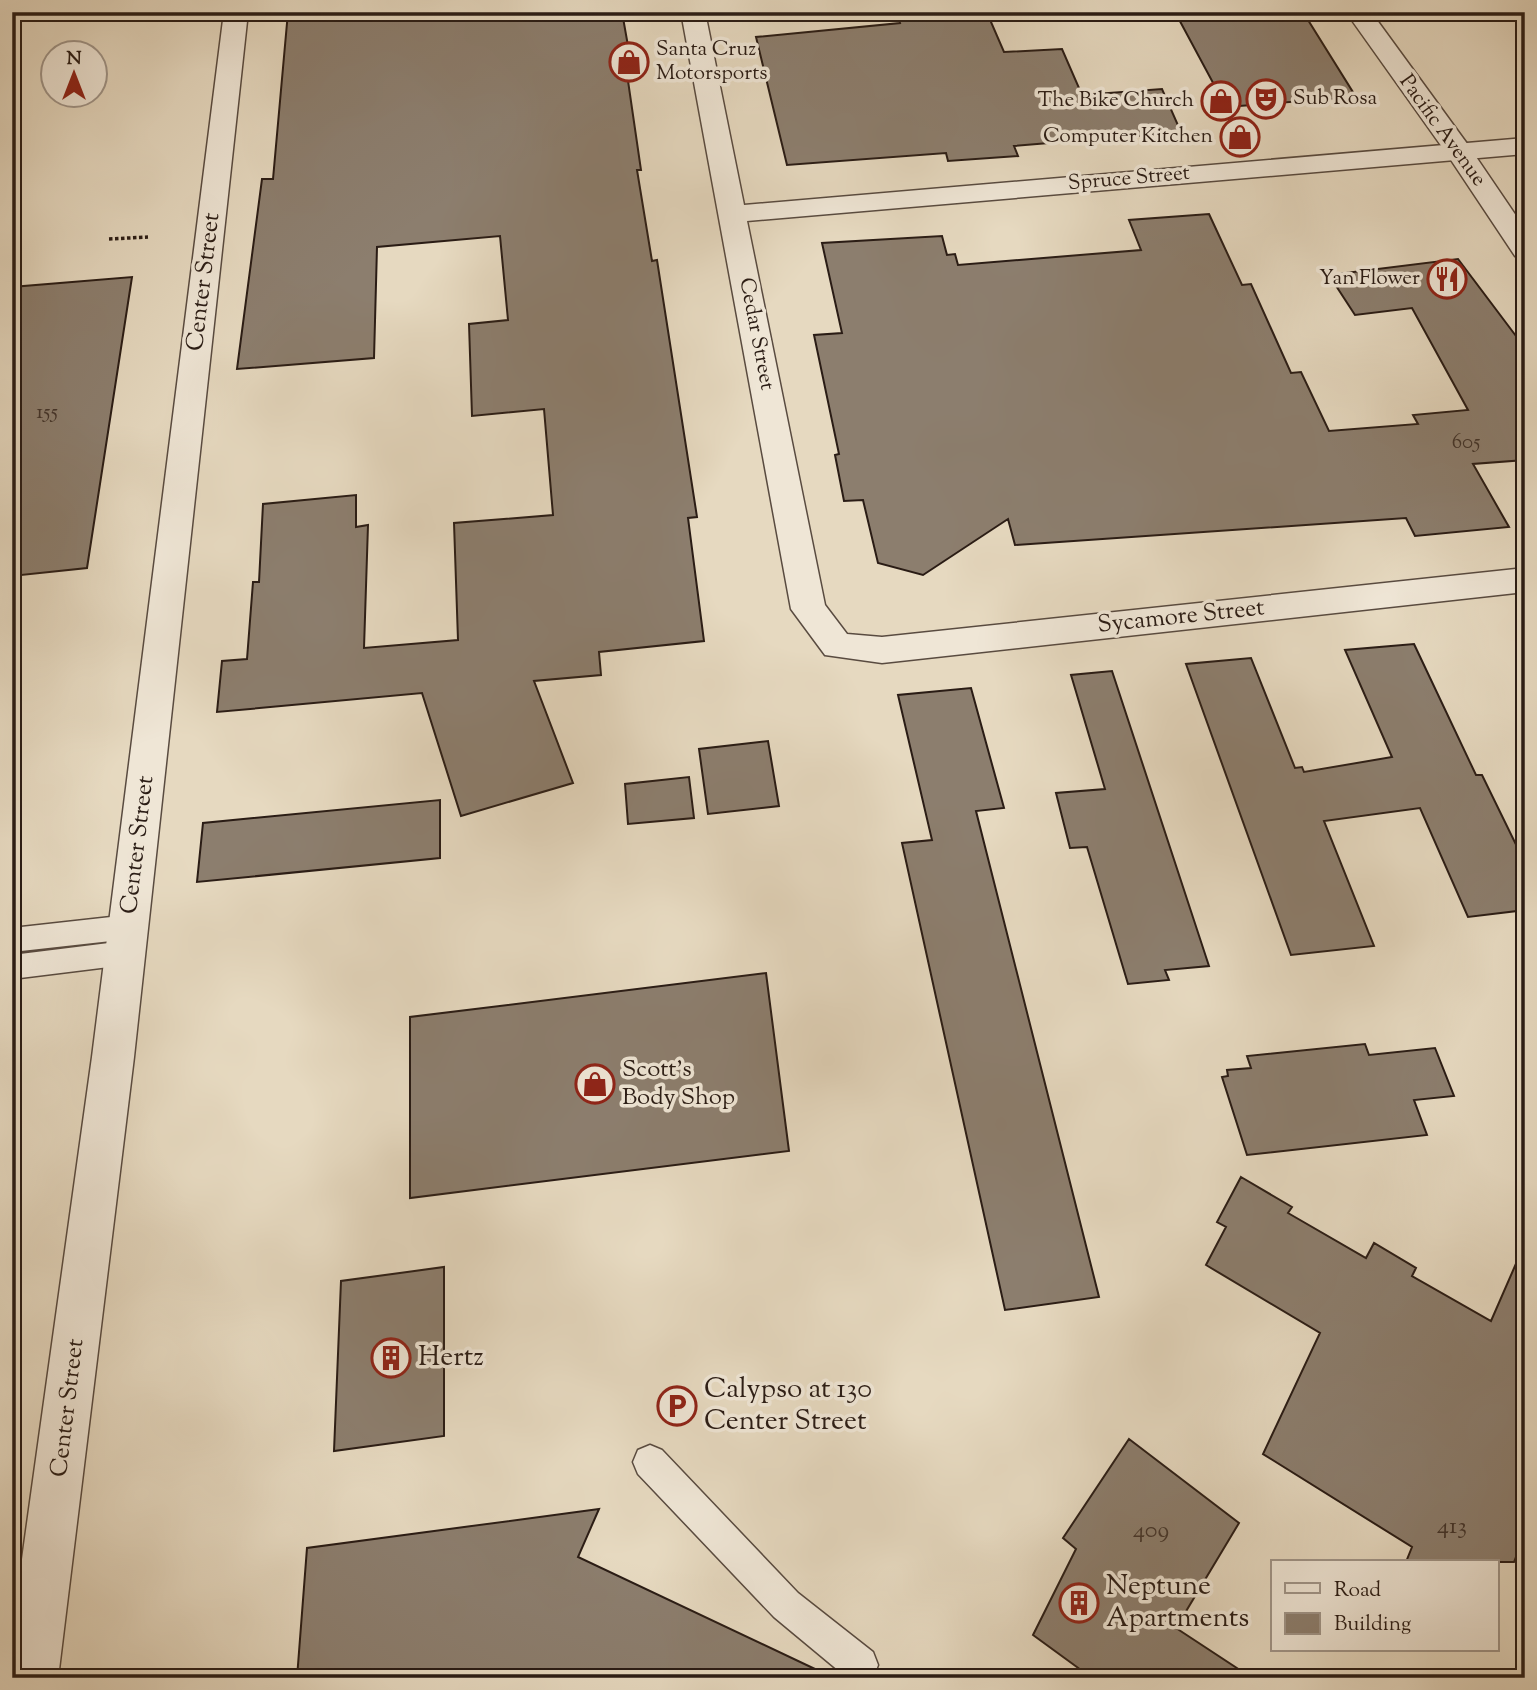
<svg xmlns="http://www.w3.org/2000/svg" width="1537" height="1690" viewBox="0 0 1537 1690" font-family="'Sorts Mill Goudy',serif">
  <rect width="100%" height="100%" fill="#e6d9c0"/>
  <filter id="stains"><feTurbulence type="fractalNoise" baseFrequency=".00286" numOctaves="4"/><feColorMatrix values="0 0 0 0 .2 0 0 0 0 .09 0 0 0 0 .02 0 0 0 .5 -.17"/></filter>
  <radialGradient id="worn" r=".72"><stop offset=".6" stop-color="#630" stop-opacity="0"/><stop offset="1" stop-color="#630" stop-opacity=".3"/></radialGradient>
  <path fill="#8c7e6e" stroke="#2a1c15" stroke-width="2" d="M 288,12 L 622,12 L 633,74 L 627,74 L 641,170 L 637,170 L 652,261 L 657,260 L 697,517 L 688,518 L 704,641 L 599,652 L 601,675 L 534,681 L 573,783 L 461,816 L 422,693 L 217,712 L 222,661 L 247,659 L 253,582 L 259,582 L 263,504 L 356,495 L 356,527 L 368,525 L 364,648 L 458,640 L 454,523 L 553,515 L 544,409 L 472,416 L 469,324 L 508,320 L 500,236 L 377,247 L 374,358 L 237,369 L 262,179 L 273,179 Z
    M 897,12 L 953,12 L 955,17 L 988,15 L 1004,52 L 1062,49 L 1082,95 L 1162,89 L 1181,132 L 1014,146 L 1018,156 L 948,161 L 946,153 L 787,165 L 756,37 L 900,23 Z
    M 1175,12 L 1303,12 L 1356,97 L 1226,107 Z
    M 1209,214 L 1242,285 L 1251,284 L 1291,373 L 1301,372 L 1329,431 L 1418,424 L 1413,415 L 1468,410 L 1412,308 L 1355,315 L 1329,275 L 1458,259 L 1525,348 L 1525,460 L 1473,464 L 1509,527 L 1415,536 L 1406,518 L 1015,545 L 1008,519 L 923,575 L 878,563 L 863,500 L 844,501 L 835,455 L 839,454 L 814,335 L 842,333 L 822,243 L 942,236 L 947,255 L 955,254 L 958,265 L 1141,250 L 1129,220 Z
    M 132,277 L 87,568 L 12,576 L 12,287 Z
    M 1414,644 L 1476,775 L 1482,775 L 1525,863 L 1525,910 L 1468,917 L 1420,808 L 1324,821 L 1374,946 L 1291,955 L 1186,664 L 1251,658 L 1295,768 L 1302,767 L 1304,772 L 1392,757 L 1345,650 Z
    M 1112,671 L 1209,966 L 1165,970 L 1169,980 L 1128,984 L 1087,847 L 1070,848 L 1056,793 L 1105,789 L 1071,675 Z
    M 971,688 L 1004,808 L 976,811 L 1099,1297 L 1005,1310 L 902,843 L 932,840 L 898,695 Z
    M 768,741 L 779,806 L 708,814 L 699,749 Z
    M 689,777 L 694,818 L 628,824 L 625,784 Z
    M 440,800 L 440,858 L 197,882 L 203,823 Z
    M 766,973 L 789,1151 L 410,1198 L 410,1017 Z
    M 1365,1044 L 1369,1055 L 1435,1048 L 1454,1096 L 1414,1100 L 1427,1135 L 1247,1155 L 1222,1077 L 1228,1076 L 1227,1070 L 1251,1068 L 1247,1056 Z
    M 1241,1177 L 1292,1207 L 1288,1213 L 1366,1258 L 1374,1243 L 1416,1268 L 1412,1276 L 1491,1321 L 1525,1243 L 1525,1534 L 1514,1562 L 1406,1562 L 1412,1547 L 1263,1454 L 1320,1333 L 1206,1265 L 1226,1227 L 1217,1222 Z
    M 444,1267 L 444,1436 L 334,1451 L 341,1281 Z
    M 1129,1439 L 1239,1523 L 1176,1628 L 1252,1678 L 1092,1678 L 1033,1635 L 1076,1549 L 1063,1538 Z
    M 599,1509 L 578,1557 L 834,1678 L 297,1678 L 307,1548 Z"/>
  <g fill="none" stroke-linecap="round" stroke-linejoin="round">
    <g stroke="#594b40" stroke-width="3">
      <path id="service" d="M 129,915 L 139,919 L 143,927 L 139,935 L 129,939 L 12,952 L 12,928 Z
        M 125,941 L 135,945 L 139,953 L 135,961 L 125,965 L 12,979 L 12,955 Z
        M 650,1445 L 662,1450 L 798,1593 L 873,1652 L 878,1665 L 873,1678 L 836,1678 L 839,1671 L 774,1617 L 638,1474 L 633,1462 L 638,1450 Z"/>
    </g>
    <g stroke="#594b40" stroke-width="3">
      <path id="minor" d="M 681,12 L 705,12 L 744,205 L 1525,138 L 1525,154 L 747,221 L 825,605 L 847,634 L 882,637 L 1525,568 L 1525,592 L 882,663 L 825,655 L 791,609 Z"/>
    </g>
    <g stroke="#594b40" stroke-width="3">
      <path id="tertiary" d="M 224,12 L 248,12 L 134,1057 L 58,1678 L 12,1678 L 12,1631 L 92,1057 Z
        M 1346,12 L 1371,12 L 1468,145 L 1525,229 L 1525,259 L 1515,256 L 1447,154 Z"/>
    </g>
    <path stroke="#2a1c15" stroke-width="3.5" stroke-dasharray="3.5 2.5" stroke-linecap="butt" d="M 109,239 L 148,237"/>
    <use href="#service" fill="#efe6d6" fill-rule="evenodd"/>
    <use href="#minor" fill="#efe6d6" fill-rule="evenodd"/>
    <use href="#tertiary" fill="#efe6d6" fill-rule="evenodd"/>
  </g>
  <defs>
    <g id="shop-ring" transform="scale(2.0125)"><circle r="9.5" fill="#efe6d6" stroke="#8f2418" stroke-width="1.5"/><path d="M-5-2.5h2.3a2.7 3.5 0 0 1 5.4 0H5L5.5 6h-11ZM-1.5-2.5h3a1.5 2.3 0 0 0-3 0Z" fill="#8f2418"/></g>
    <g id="theatre-ring" transform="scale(2.0125)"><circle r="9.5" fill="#efe6d6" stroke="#8f2418" stroke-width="1.5"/><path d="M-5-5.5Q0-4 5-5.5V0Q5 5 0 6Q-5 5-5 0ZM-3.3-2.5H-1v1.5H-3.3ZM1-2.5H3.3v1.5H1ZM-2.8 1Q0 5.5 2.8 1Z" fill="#8f2418"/></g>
    <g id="restaurant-ring" transform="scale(2.0125)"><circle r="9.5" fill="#efe6d6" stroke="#8f2418" stroke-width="1.5"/><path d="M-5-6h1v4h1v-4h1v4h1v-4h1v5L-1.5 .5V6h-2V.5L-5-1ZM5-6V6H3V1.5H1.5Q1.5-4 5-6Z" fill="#8f2418"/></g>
    <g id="building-ring" transform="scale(2.0125)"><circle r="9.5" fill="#efe6d6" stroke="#8f2418" stroke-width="1.5"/><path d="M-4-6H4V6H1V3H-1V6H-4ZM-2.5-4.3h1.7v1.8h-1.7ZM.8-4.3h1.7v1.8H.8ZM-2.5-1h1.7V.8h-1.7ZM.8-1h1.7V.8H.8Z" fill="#8f2418"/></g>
    <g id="parking-ring" transform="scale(2.0125)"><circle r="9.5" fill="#efe6d6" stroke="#8f2418" stroke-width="1.5"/><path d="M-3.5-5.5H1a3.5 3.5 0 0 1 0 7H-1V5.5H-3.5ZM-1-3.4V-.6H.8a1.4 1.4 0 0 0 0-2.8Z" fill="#8f2418"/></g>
  </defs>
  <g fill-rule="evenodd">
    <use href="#shop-ring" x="629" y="62"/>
    <use href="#theatre-ring" x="1266" y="99"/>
    <use href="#shop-ring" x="1221" y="101"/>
    <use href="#shop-ring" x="1240" y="137"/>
    <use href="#restaurant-ring" x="1447" y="279"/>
    <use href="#shop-ring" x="595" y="1084"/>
    <use href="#building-ring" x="391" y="1358"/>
    <use href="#parking-ring" x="677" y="1406"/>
    <use href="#building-ring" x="1079" y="1603"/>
  </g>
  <g text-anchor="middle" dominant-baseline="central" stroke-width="7" stroke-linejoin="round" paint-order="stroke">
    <g font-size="21" fill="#2a1c15" stroke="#efe6d6" text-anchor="end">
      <text x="656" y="50" text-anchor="start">Santa Cruz<tspan x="656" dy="24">Motorsports</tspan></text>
      <text x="1293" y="99" text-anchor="start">Sub Rosa</text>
      <text x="1194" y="101">The Bike Church</text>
      <text x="1213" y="137">Computer Kitchen</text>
      <text x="1420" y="279">Yan Flower</text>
    </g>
    <g font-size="21" fill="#2a1c15" stroke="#efe6d6">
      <text transform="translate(1442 131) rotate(54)">Pacific Avenue</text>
      <text transform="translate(1129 179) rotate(-5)">Spruce Street</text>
      <text transform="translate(756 334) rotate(79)">Cedar Street</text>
    </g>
    <g font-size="21" fill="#42342b">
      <text x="47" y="413">155</text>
      <text x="1466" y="443">605</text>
    </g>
    <g font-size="24" fill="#2a1c15" stroke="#efe6d6">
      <text transform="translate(204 282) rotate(-83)">Center Street</text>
      <text transform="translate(1181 617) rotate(-6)">Sycamore Street</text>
      <text transform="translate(138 845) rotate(-83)">Center Street</text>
      <text transform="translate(68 1408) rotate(-83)">Center Street</text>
    </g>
    <g font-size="24" fill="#2a1c15" stroke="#efe6d6" text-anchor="start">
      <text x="622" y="1070">Scott's<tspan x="622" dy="28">Body Shop</tspan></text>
    </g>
    <g font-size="24" fill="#42342b">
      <text x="1452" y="1527">413</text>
      <text x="1151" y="1531">409</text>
    </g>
    <g font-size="28" fill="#2a1c15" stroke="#efe6d6" text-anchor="start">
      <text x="418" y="1358">Hertz</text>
      <text x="704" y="1390">Calypso at 130<tspan x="704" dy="32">Center Street</tspan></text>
      <text x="1106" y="1587">Neptune<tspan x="1106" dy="32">Apartments</tspan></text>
    </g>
  </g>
  <rect width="1537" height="1690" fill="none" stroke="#e6d9c0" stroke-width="42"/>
  <rect x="14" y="14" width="1509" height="1662" fill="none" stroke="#2a1c15" stroke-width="3.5"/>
  <rect x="21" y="21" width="1495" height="1648" fill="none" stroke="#2a1c15" stroke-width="2"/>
  <rect x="1271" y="1560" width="228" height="91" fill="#efe6d6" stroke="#a09589" stroke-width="2"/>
  <rect x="1285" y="1583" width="35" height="10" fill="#efe6d6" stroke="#a09589" stroke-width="2"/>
  <text x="1334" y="1596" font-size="21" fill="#2a1c15">Road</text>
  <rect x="1285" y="1613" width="35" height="21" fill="#8c7e6e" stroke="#a09589" stroke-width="2"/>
  <text x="1334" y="1630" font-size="21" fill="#2a1c15">Building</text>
  <g transform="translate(74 74)"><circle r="33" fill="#efe6d6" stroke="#a09589" stroke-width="2"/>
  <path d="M0-5L12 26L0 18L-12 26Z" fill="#8f2418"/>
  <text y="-10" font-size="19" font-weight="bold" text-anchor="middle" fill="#2a1c15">N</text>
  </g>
  <rect width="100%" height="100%" filter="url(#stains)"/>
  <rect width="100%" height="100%" fill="url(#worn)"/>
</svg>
